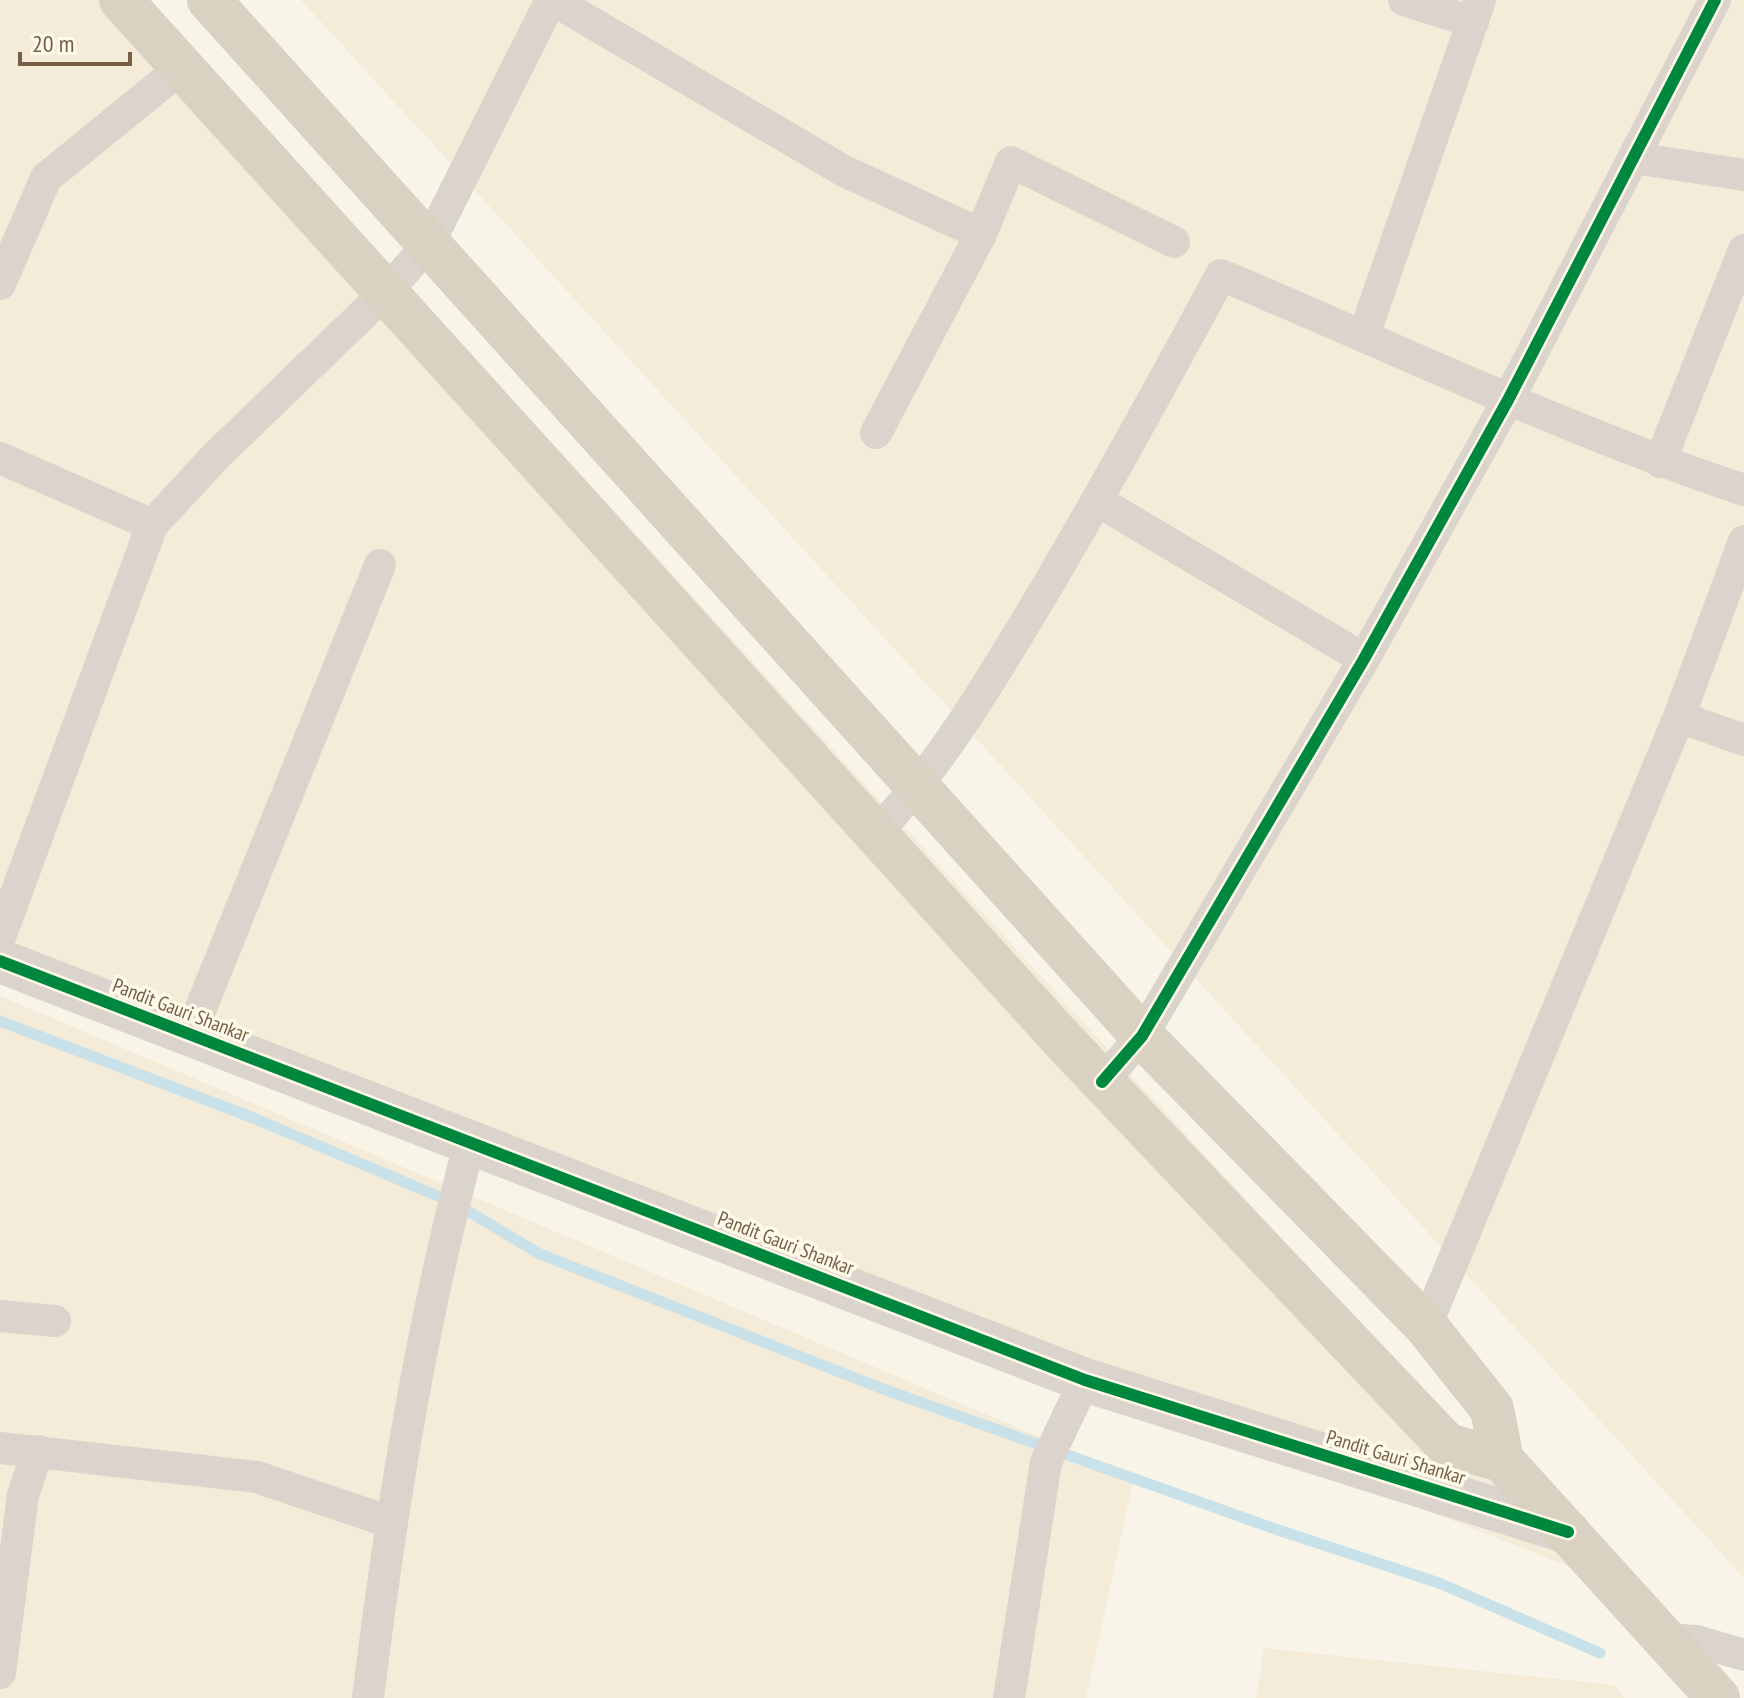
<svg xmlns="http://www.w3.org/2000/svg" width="1744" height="1698" viewBox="0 0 1744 1698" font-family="'PT Sans Narrow',sans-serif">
  <rect width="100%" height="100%" fill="#f8f4e8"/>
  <path fill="#f4ebd8" d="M 0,0 L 146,0 L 1589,1574 L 0,956 Z
    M 301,0 L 1744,0 L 1744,1578 Z
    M 0,996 L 1134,1477 L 1086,1698 L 0,1698 Z
    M 1264,1648 L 1614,1685 L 1625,1698 L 1256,1698 Z"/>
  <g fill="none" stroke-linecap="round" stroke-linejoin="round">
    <path stroke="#c9e1e9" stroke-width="11" d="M 0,1021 L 256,1119 L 454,1203 L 540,1254 L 883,1389 L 1278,1530 L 1439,1583 L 1600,1653"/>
    <path stroke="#dbd4cc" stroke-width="32" d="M 553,0 L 844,171 L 981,234 L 1011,162 L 1174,242
      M 1404,0 L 1473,22
      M 1634,158 L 1744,175
      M 0,284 L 46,178 L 181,68
      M 1364,335 L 1480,0
      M 876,433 L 981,234
      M 0,458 L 152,525
      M 1660,462 L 1744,250
      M 1098,501 L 1364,659
      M 1679,717 L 1744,740
      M 876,833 C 939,767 986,688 1033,610 C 1099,500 1160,388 1221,275 C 1395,348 1565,430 1744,490
      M 0,937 L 152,525 L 217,455 L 384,294 L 428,245 L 551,0
      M 190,1035 L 380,565
      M 1102,1082 L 1142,1036 L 1364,659 L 1508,400 L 1715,0
      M 0,1316 L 55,1321
      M 1426,1326 L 1679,717 L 1744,541
      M 0,1448 L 257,1477 L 390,1522
      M 1666,1639 L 1697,1641 L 1744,1655
      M 0,1673 L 23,1495 L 38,1451
      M 368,1698 C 391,1511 421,1324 470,1142
      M 1009,1698 L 1046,1462 L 1085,1380"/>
    <path stroke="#dbd4cc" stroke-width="44" d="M 0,961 L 1085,1380 L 1568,1532"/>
    <path stroke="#d9d2c3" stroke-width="44" d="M 121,0 L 1059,1036 L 1447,1445 L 1502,1460
      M 209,0 L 1142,1036 L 1426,1326 L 1492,1409 L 1502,1460 L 1718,1698"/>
    <g stroke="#fffaea" stroke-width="17">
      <path id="cycleway" d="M 0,961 L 1085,1380 L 1568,1532
        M 1102,1082 L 1142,1036 L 1364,659 L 1508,400 L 1715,0"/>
    </g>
    <use href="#cycleway" stroke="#00873e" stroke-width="12"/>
  </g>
  <g text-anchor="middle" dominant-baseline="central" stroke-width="7" stroke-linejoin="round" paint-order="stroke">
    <g font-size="20" fill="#776047" stroke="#fffaea">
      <text transform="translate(181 1010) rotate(21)">Pandit Gauri Shankar</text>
      <text transform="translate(786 1243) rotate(21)">Pandit Gauri Shankar</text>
      <text transform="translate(1396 1457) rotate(17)">Pandit Gauri Shankar</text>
    </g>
  </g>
  <path d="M20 52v12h110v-12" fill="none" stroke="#776047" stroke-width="4"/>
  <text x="32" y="52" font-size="24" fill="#776047" stroke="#fffaea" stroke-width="6" paint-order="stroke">20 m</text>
</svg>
